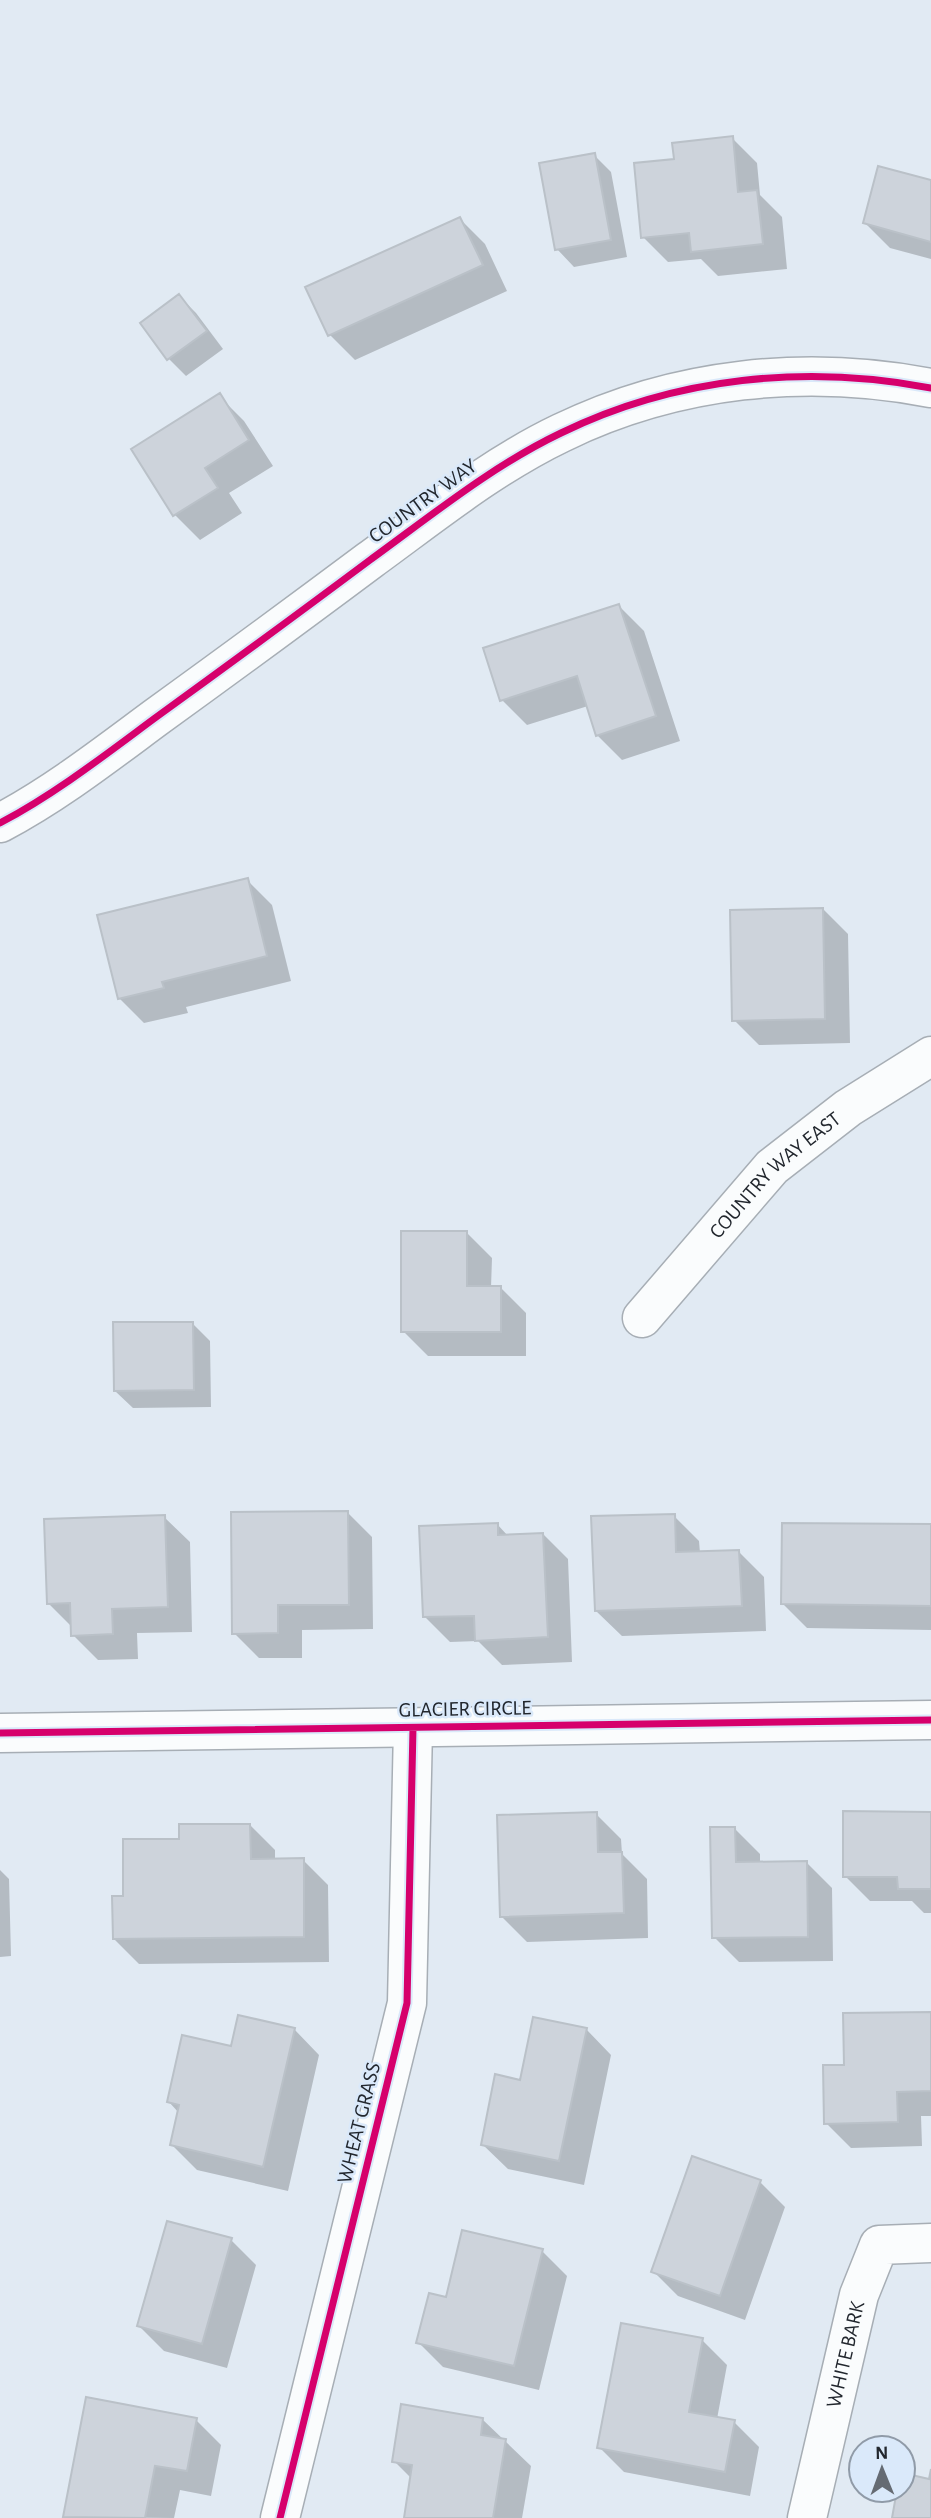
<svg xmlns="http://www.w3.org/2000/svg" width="931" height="2518" viewBox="0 0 931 2518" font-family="'Alegreya Sans',sans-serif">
  <rect width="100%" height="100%" fill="#e1eaf3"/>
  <path fill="#0003" d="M 732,138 L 757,163 L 760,195 L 782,217 L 787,269 L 718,276 L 701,259 L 668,262 L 643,237 L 676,161 Z
    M 594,155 L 611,172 L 627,257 L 574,267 L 557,249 Z
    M 931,182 L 931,259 L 890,248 L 865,223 Z
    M 460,219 L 485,244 L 507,291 L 355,360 L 330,335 Z
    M 179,296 L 196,313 L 223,349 L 186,376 L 169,359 L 142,323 Z
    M 219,396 L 244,421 L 273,466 L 229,493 L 242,513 L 200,540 L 175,515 L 133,450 Z
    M 619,606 L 644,631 L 680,741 L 622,760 L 597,735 L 588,706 L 527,725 L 502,700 Z
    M 247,880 L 272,905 L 291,981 L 186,1007 L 188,1013 L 144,1023 L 119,998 Z
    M 823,909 L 848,934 L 850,1043 L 759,1045 L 734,1020 Z
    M 466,1232 L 492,1258 L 491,1288 L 501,1288 L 526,1313 L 526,1356 L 428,1356 L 403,1331 Z
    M 192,1323 L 210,1341 L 211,1407 L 133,1408 L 115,1391 Z
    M 347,1512 L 372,1537 L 373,1629 L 302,1630 L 302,1658 L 259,1658 L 234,1633 Z
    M 674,1516 L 699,1541 L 700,1553 L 739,1552 L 764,1577 L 766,1631 L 622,1636 L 596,1611 Z
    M 164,1517 L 190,1542 L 192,1632 L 137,1633 L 138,1659 L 98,1660 L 73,1635 L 72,1627 L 48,1603 Z
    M 497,1524 L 508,1536 L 543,1534 L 568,1559 L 572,1662 L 502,1665 L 478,1641 L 450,1642 L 425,1617 Z
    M 931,1526 L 931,1630 L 807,1628 L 782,1603 Z
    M 596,1814 L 621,1839 L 622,1854 L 647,1879 L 648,1938 L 527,1942 L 502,1917 Z
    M 931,1814 L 931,1913 L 924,1913 L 912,1901 L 870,1901 L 845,1876 Z
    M 250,1825 L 275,1850 L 275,1860 L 303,1860 L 328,1885 L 329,1962 L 139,1964 L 114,1939 L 125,1898 L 181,1841 Z
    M 735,1829 L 760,1854 L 760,1863 L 807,1863 L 832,1888 L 833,1961 L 739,1962 L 714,1937 Z
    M 0,1870 L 9,1879 L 11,1956 L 0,1957 Z
    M 931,2013 L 931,2116 L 921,2116 L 922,2146 L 851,2148 L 826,2123 L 845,2067 Z
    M 294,2029 L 319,2055 L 288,2191 L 197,2170 L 172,2145 L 179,2113 L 169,2102 L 232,2048 Z
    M 586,2029 L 611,2055 L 584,2185 L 508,2169 L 482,2144 Z
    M 760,2182 L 785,2207 L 745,2320 L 678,2296 L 653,2271 Z
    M 231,2240 L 256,2265 L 227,2368 L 164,2351 L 139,2326 Z
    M 542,2251 L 567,2276 L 539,2390 L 443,2367 L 418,2342 Z
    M 702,2340 L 727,2365 L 717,2419 L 734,2422 L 759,2447 L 750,2496 L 624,2472 L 599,2447 Z
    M 482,2419 L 531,2466 L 522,2518 L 405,2518 L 412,2479 L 394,2461 Z
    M 196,2420 L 221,2445 L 211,2496 L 180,2490 L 174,2518 L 65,2517 Z"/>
  <path fill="#cdd3db" stroke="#bac1c8" stroke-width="2" d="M 733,136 L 738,192 L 757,190 L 763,244 L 691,252 L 689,233 L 641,238 L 634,163 L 674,159 L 672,143 Z
    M 595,153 L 611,240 L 555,250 L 539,163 Z
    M 878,166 L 931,180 L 931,242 L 863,223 Z
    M 460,217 L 483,265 L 328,336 L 305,287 Z
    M 179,294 L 207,331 L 167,360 L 140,323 Z
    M 220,393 L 249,440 L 205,468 L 218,488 L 173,516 L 131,449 Z
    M 619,604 L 656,716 L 596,736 L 577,676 L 500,701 L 483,648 Z
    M 248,878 L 267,956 L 162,982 L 164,988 L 118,999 L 97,915 Z
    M 823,908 L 825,1019 L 732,1021 L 730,910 Z
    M 401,1231 L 467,1231 L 467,1286 L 501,1286 L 501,1332 L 401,1332 Z
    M 113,1322 L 193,1322 L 194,1390 L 114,1391 Z
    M 348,1511 L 349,1605 L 278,1605 L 278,1633 L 232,1634 L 231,1512 Z
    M 675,1514 L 676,1552 L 739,1550 L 742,1606 L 595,1611 L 591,1516 Z
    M 165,1515 L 168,1607 L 112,1609 L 113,1634 L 71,1636 L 70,1603 L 47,1604 L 44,1519 Z
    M 498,1523 L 498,1535 L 543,1533 L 548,1637 L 475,1641 L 474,1616 L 423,1617 L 419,1526 Z
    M 782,1523 L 931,1524 L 931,1606 L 781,1604 Z
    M 843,1811 L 931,1812 L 931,1889 L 898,1889 L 897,1877 L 843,1877 Z
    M 597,1812 L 598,1852 L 622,1852 L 624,1913 L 500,1917 L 497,1815 Z
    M 179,1824 L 250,1824 L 251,1859 L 304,1858 L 304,1937 L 113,1939 L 112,1896 L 123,1896 L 123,1839 L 179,1839 Z
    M 710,1827 L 735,1827 L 736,1862 L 807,1861 L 808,1937 L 712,1938 Z
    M 931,2012 L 931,2091 L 897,2092 L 898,2122 L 824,2124 L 823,2065 L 844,2065 L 843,2013 Z
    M 238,2015 L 295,2028 L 263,2167 L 170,2145 L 179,2105 L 167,2102 L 182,2035 L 231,2046 Z
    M 533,2017 L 587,2028 L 559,2161 L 481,2145 L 495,2074 L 520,2080 Z
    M 692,2156 L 761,2180 L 720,2296 L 651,2272 Z
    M 167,2221 L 232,2238 L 202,2344 L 137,2326 Z
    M 462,2230 L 543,2249 L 514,2366 L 416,2343 L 429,2293 L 446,2297 Z
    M 621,2323 L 703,2338 L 689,2412 L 735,2420 L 725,2472 L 597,2448 Z
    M 86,2397 L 197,2418 L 187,2471 L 155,2466 L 145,2518 L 63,2517 Z
    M 401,2404 L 483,2418 L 481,2435 L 506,2439 L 493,2518 L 404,2518 L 412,2465 L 392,2462 Z
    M 931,2469 L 931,2518 L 892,2518 L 897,2490 L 903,2490 L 903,2473 L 929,2479 Z"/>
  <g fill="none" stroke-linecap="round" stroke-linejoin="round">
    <g stroke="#a7aeb5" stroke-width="41">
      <g id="minor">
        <path d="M 0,823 C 55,794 105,755 155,718 C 227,666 299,613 370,560 C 432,515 492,466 561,433 C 676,377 806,364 931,388"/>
        <path id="s1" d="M 642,1318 L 772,1167 L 848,1108 L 931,1056"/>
        <path d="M 0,1733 L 931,1720"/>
        <path d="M 280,2518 L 407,2003 L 413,1728"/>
        <path id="s2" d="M 807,2518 L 859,2295 L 879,2245 L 931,2243"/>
      </g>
    </g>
    <use href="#minor" stroke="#fafcfd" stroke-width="38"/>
    <g stroke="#dae9fa" stroke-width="11">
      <path id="cycleway" d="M 0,823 C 55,794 105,755 155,718 C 227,666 299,613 370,560 C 432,515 492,466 561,433 C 676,377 806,364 931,388
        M 0,1733 L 931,1720
        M 280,2518 L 407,2003 L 413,1728"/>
    </g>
    <use href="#cycleway" stroke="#d6006c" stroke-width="7"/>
  </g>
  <g text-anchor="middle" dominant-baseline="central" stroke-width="5" stroke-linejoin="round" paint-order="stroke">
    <g font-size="21" fill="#22272e" stroke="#dae9fa">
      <text transform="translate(423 501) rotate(-36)">COUNTRY WAY</text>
      <text stroke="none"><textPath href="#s1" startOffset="196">COUNTRY WAY EAST</textPath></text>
      <text transform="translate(465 1709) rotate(-1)">GLACIER CIRCLE</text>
      <text transform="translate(359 2123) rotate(-76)">WHEAT GRASS</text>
      <text stroke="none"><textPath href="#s2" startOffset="168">WHITE BARK</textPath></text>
    </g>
  </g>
  <g transform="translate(882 2469) rotate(359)"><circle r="33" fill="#dae9fa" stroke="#909ba8" stroke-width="2"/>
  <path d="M0-5L12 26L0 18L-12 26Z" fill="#656b73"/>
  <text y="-10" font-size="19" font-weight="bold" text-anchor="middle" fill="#22272e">N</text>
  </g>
</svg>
